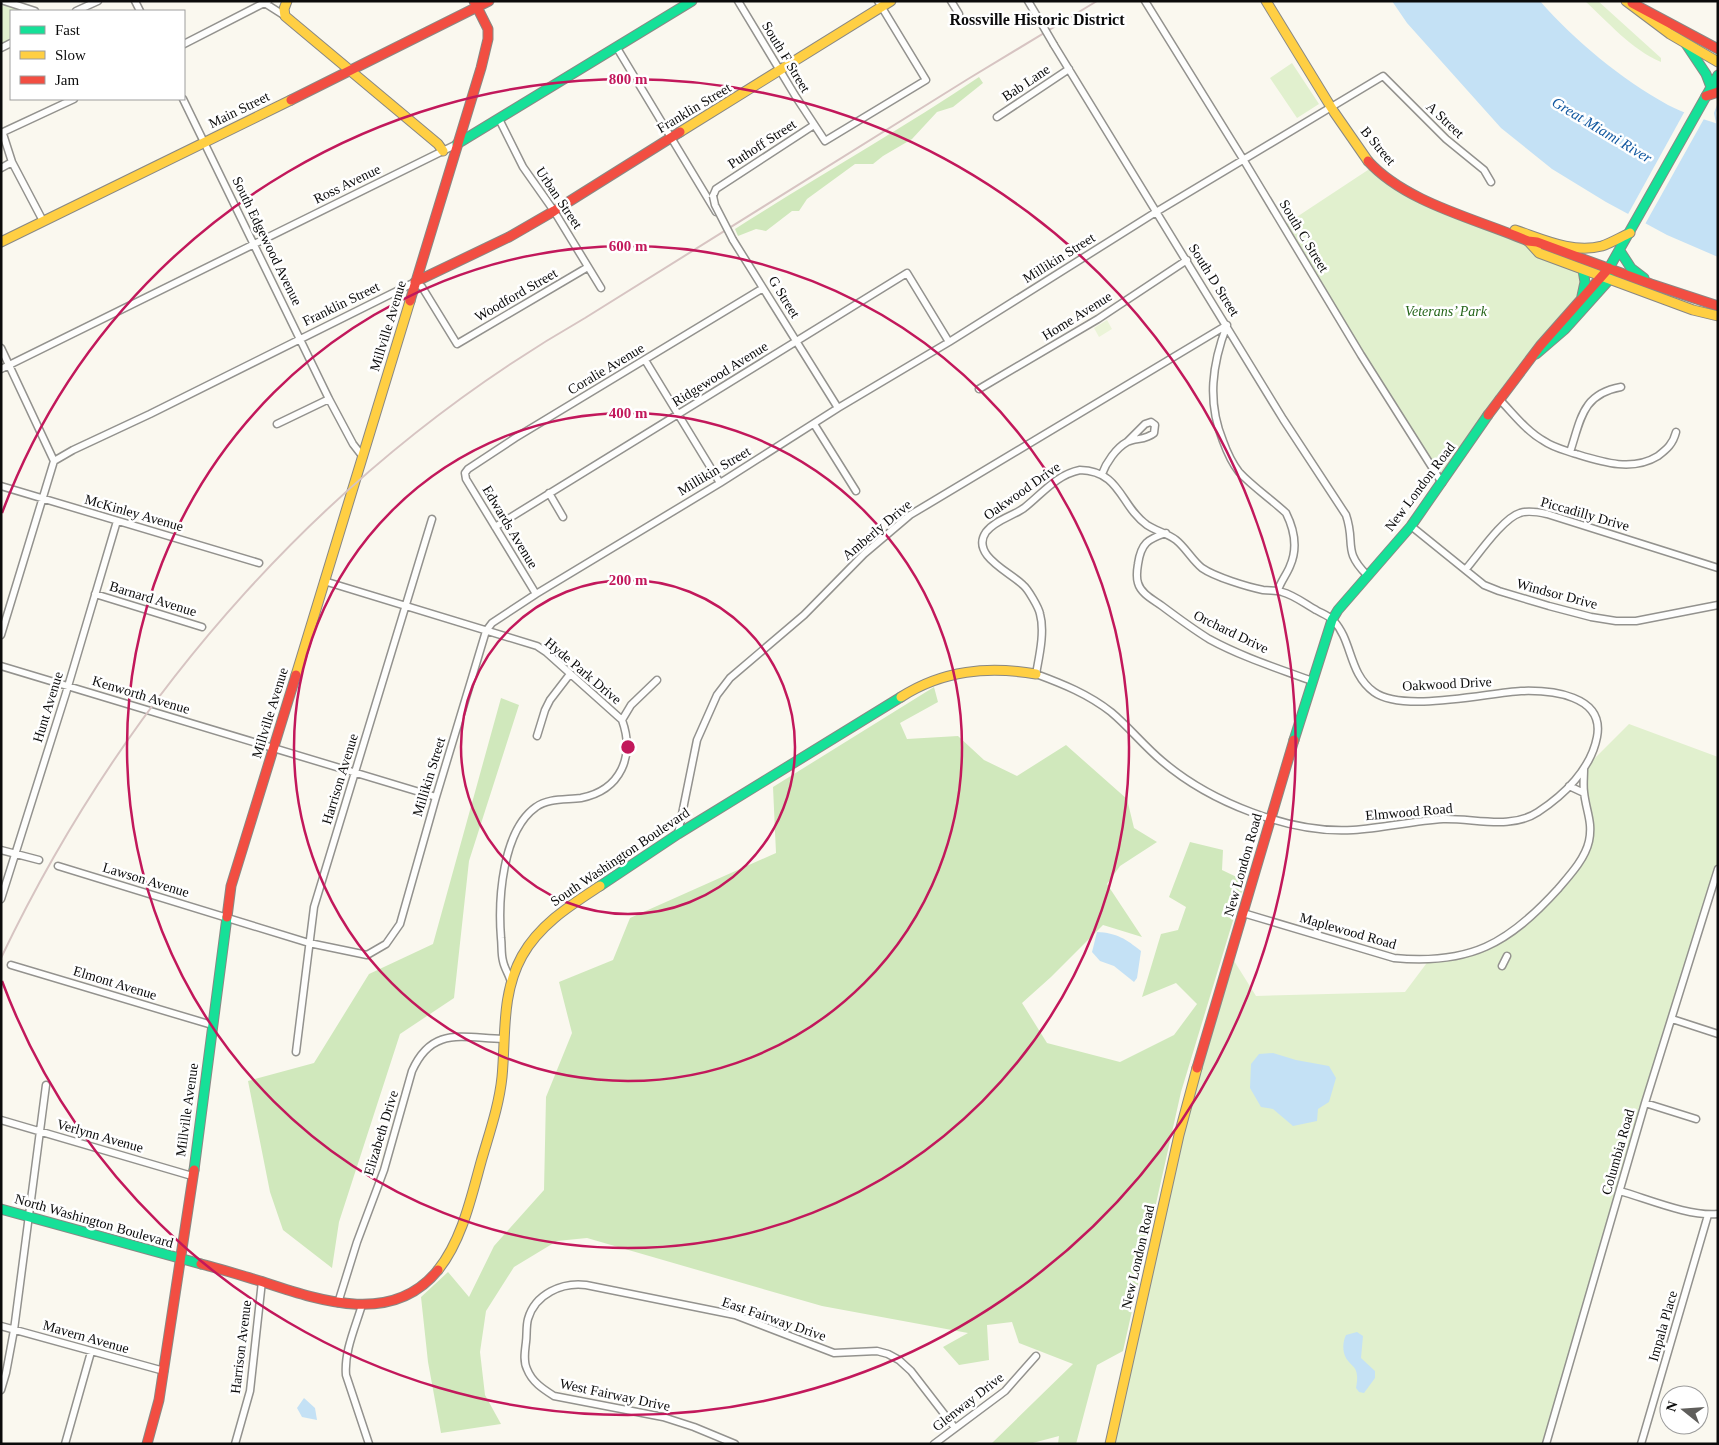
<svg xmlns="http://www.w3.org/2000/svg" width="1719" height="1445" viewBox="0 0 1719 1445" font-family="Georgia,serif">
  <rect width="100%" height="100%" fill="#faf8ef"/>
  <path fill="#e1f0ce" d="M 1585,1 L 1598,1 L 1661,58 L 1661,62 C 1632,50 1608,22 1585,1 Z
    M 1,3 L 30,11 L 11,11 L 11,40 L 1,45 Z
    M 1292,63 L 1319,104 L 1297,118 L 1270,78 Z
    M 1374,166 L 1453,212 L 1583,270 L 1584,289 L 1540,345 L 1442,483 L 1283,226 Z
    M 1629,724 L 1718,757 L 1718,869 L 1546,1444 L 1110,1444 L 1179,1135 L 1231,956 L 1256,996 L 1405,992 L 1429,960 L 1450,958 L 1503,939 L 1567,879 L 1589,841 L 1584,769 Z"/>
  <path fill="#d0e8bc" d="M 979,77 L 983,83 L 953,107 L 937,112 L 912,139 L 883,156 L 873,164 L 855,164 L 807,199 L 799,211 L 792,211 L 766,231 L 756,229 L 738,236 L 735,229 C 816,177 899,131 979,77 Z
    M 934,687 L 938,702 L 900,723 L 907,739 L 958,736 L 984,760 L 1017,776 L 1066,745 L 1127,799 L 1134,828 L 1157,842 L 1120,866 L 1107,884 L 1142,937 L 1103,925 L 1051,977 L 1022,1003 L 1047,1043 L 1120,1062 L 1174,1035 L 1197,1004 L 1176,983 L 1142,997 L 1161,934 L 1178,930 L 1186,907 L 1169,897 L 1190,842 L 1223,850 L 1222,870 L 1245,881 L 1181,1092 L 1123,1351 L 1097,1365 L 1076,1444 L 1058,1444 L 1059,1436 L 1029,1444 L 991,1444 L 1073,1364 L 1019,1343 L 1012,1322 L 987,1325 L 989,1360 L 959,1365 L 943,1347 L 968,1333 L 822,1306 L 587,1238 L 557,1241 L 514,1267 L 486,1311 L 480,1352 L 485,1395 L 501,1424 L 441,1433 L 428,1362 L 421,1297 L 448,1272 L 469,1297 L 494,1246 L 544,1190 L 546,1097 L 572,1033 L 559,982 L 613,960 L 630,918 L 776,853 L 773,787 Z
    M 501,698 L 519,705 L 469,861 L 454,998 L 400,1034 L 339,1222 L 332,1268 L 283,1230 L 270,1192 L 248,1081 L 314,1063 L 369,974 L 433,944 Z"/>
  <path fill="#ebf4d8" d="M 1107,320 L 1112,329 L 1099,337 L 1094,328 Z"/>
  <path fill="#c4e1f5" d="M 1392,1 L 1540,1 C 1576,42 1620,78 1668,105 C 1683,113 1701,118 1718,124 L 1718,257 L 1667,235 L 1606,202 L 1552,169 L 1501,128 L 1407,23 Z
    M 1097,932 C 1117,933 1126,939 1141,951 L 1137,978 L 1134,982 L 1114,966 L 1100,961 L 1092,952 Z
    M 1273,1053 L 1296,1060 L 1329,1066 L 1336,1078 L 1329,1102 L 1318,1109 L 1317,1121 L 1293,1126 L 1273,1109 L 1261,1107 L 1250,1088 L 1251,1064 L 1259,1054 Z
    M 1357,1332 L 1363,1336 L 1361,1358 L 1375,1371 L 1375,1378 L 1364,1393 L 1359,1392 L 1356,1388 C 1357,1382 1358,1377 1356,1371 C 1355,1367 1352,1366 1349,1362 C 1342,1355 1342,1343 1346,1335 Z
    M 304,1398 L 315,1408 L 317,1420 L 302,1417 L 297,1408 Z"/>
  <path fill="#faf8ef" d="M 1686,109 L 1705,117 L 1644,226 L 1627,216 Z"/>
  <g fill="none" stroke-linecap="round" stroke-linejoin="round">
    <path stroke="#c4e1f5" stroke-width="2" d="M 1718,105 L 1715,113 L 1718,128"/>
    <g stroke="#93928e" stroke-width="9">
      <path id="street" d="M 4,1 L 35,11
        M 135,1 L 140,11
        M 738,1 L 796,97 L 825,141 L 926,80 L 878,1
        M 951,1 L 959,14
        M 1028,1 L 1040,21
        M 1145,1 L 1243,159 L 1361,355 L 1442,483
        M 263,2 L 285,16
        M 76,11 L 98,1
        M 184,44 L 268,1
        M 1054,45 L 1283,419 L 1346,515 C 1356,544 1342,550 1367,575
        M 1,48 L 11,43
        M 617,48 L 716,212
        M 183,99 L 329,399 L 353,444 L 363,457
        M 997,117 L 1069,69
        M 499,119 L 523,167 L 554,211 L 601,288
        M 1,133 L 74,99
        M 3,134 L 12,162 L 43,221
        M 1,168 L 12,162
        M 713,196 L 716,189 L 814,125
        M 733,240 L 838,408
        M 1227,325 C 1212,364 1207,402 1223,441 C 1227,452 1232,463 1239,472 C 1253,487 1271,499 1286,513 C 1294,529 1298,548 1290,566 C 1287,574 1281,581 1278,590
        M 1,348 L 54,461
        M 645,360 L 720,483
        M 1,369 L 457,144
        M 979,389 L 1098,319 L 1187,260
        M 1499,399 C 1513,413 1526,431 1544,441 C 1554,448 1565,450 1576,454 C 1602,462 1632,472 1658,456 C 1667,449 1673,444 1676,432
        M 277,424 L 329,399
        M 814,424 L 856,491
        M 1570,452 C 1581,419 1582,394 1621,387
        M 1080,470 C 1121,471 1120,506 1147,525 C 1156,531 1167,533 1176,540 C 1186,548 1192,560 1202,568 C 1215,577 1248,587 1263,590 C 1270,591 1276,590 1282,592 C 1294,595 1305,604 1316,610 C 1321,613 1329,616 1333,620 C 1353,641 1348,673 1374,692 C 1403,713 1486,693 1521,691 C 1551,690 1605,695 1597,737 C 1591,769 1564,795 1538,812 C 1511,830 1474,818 1443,819 C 1413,821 1383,828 1353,830 C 1290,834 1210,802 1162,761 C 1144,746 1129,727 1111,712 C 1088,694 1063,684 1036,674 C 1039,657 1045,632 1040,614 C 1039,608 1028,589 1023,585 C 1010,572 970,555 986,532 C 995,520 1013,516 1024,508 C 1043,493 1056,475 1080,470 Z
        M 1102,474 C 1106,463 1116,448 1127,442 C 1136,438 1146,440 1154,433 L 1155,425 L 1151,422 L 1145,424 L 1127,442
        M 1,486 L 259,563
        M 549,493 L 563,517
        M 1411,526 L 1484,585 L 1499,591 L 1549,606 L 1591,617 L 1616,621 L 1636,621 L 1718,605
        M 495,527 L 907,273 L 949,342
        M 1166,533 C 1148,539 1141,543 1138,564 C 1137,570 1136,577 1138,583 C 1141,594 1154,600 1162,606 C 1178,618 1193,629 1209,639 C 1242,657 1277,668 1312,681
        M 1466,569 C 1478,555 1503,518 1520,513 C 1528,510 1538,512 1547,514 L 1718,568
        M 324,581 L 537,646 L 546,652 L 622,720 C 635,756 621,790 581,798 C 566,800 548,798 536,807 C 502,831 498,900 501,938 C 502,946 501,954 503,961 C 504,967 508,973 510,979
        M 95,594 L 202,627
        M 536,594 L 466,479 L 465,473 L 468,469 L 515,438 L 763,288
        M 1,635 L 54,461 L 73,450 L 150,414 L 415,282 L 422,287 L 457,344 L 588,267
        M 1,666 L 436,797
        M 622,720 L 631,705 L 657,680
        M 537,736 L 545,710 L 550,700 L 570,674
        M 1569,786 L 1584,793
        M 678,834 L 697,740 L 717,695 L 730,678 L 804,615 L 864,554 L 910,515 L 1227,325
        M 1,850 L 39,860
        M 58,866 L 309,943 L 367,955 L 386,944 L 400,924 L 436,797 L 486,631 L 492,623 L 536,594 L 720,483 L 838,408 L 949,342 L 1156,212 L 1383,76 L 1446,139 L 1484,170 L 1491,182
        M 1,899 L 66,693 L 117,521
        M 1243,913 L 1394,958 C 1470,965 1508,944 1558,889 C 1570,875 1585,859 1589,841 C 1593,822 1586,811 1584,792 C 1583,785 1584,777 1584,769
        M 11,965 L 212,1025
        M 1502,966 L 1507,956
        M 1672,1019 L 1718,1034
        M 296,1052 L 314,907 L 432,519
        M 1645,1103 L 1696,1119
        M 1,1120 L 192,1176
        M 1620,1191 C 1648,1199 1690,1217 1718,1214
        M 338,1303 L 357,1242 L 384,1170 L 412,1071 C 432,1026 462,1038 503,1039
        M 362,1305 C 355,1328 344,1352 346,1375 L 369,1444
        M 1,1326 L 164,1371
        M 1,1390 L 6,1373 L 14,1330 L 46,1085
        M 65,1444 L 91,1352
        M 235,1444 L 250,1391 L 262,1281
        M 735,1444 L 694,1427 L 663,1417 L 554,1396 C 543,1389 532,1382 527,1369 C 523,1361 525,1351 526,1342 C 527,1335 526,1326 528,1319 C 535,1294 562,1282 586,1285 L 735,1315 L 834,1353 L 877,1351 L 888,1354 L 899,1360 L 911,1371 L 955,1428
        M 934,1444 L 1005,1391 L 1036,1356
        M 1546,1444 L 1645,1103 L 1718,869
        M 1641,1444 L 1708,1215"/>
    </g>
    <g stroke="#898884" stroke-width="11">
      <path id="fast" d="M 1686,44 L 1706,74 L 1711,87
        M 457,144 L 692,1
        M 1620,251 L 1631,268 L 1644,278
        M 1609,280 L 1609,268 L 1718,75
        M 1582,296 L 1585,282 L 1583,270
        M 1536,354 L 1565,329 L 1609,280
        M 1294,740 L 1332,620 L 1338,610 L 1411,526 L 1488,415
        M 600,886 L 678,834 L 901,697
        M 194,1170 L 227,917
        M 1,1209 L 201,1264"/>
    </g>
    <g stroke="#898884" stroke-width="11">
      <path id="slow" d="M 287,1 L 284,9 L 285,16 L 438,144 L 443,151
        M 1266,1 L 1334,112 L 1368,161
        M 1626,1 L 1670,34 L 1718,62
        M 680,132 L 891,1
        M 1515,230 C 1542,239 1573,254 1602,246 C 1611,243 1621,237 1630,233
        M 1528,241 L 1539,253 L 1693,310 L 1718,316
        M 1,242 L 291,100
        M 296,675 L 410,301
        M 901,697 C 943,670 988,666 1036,674
        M 438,1270 C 462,1240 471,1198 481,1162 C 489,1134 499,1106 502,1077 C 506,1036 501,994 522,956 C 540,924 571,905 600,886
        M 1110,1444 L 1179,1135 L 1197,1068"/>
    </g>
    <g stroke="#898884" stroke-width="11">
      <path id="jam" d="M 1632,3 L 1718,49
        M 1706,96 L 1718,92
        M 291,100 L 489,1
        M 1368,161 C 1406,203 1477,219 1528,241 L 1537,242 L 1651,284 L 1718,306
        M 415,282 L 509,237 L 554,211 L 680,132
        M 410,301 L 481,68 L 488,39 L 488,29 L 474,1
        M 1488,415 L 1540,346 L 1609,268
        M 227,917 L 231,886 L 296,675
        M 1197,1068 L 1294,740
        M 201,1264 C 221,1269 240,1275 260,1281 C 318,1300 392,1327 438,1270
        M 147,1444 L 159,1400 L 194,1170"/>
    </g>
    <use href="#street" stroke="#fefefd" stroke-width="6"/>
    <use href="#fast" stroke="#16e098" stroke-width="9"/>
    <use href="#slow" stroke="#ffcf43" stroke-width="9"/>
    <use href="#jam" stroke="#f24e42" stroke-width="9"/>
    <path stroke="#d7c4c2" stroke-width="2" d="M 1,958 C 128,692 329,465 585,318 L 968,79 L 1097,1"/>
    <g stroke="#93928e" stroke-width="9" stroke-linecap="butt">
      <path id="street-bridge" d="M 1040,21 L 1054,45
        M 713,196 L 715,205 L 733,240"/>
    </g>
    <use href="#street-bridge" stroke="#fefefd" stroke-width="6"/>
  </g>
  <g fill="none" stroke="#c2185b" stroke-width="2.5">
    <circle cx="628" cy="747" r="167"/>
    <circle cx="628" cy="747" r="334"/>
    <circle cx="628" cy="747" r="501"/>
    <path d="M2 513A668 668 0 1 1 2 981"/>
  </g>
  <g text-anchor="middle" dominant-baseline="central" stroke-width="5" stroke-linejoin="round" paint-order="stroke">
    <g font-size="14" fill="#0b0b0b" stroke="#fff">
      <text transform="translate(786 57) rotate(59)">South F Street</text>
      <text transform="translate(1026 83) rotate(-34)">Bab Lane</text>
      <text transform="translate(694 108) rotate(-31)">Franklin Street</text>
      <text transform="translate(239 110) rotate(-26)">Main Street</text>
      <text transform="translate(1445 120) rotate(43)">A Street</text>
      <text transform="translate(762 144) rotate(-33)">Puthoff Street</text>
      <text transform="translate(1378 146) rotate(50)">B Street</text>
      <text transform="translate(347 184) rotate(-26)">Ross Avenue</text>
      <text transform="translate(559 198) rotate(56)">Urban Street</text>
      <text transform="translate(1304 236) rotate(59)">South C Street</text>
      <text transform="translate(267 241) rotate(64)">South Edgewood Avenue</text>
      <text transform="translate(1059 258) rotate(-32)">Millikin Street</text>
      <text transform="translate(1214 280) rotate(58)">South D Street</text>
      <text transform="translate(516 295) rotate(-30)">Woodford Street</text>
      <text transform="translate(784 297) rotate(58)">G Street</text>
      <text transform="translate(341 304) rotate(-26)">Franklin Street</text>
      <text transform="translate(1077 316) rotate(-32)">Home Avenue</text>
      <text transform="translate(388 326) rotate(-73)">Millville Avenue</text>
      <text transform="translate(606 369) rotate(-31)">Coralie Avenue</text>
      <text transform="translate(720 374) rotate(-32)">Ridgewood Avenue</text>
      <text transform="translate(714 471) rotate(-31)">Millikin Street</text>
      <text transform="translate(1420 487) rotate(-53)">New London Road</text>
      <text transform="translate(1022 491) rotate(-35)">Oakwood Drive</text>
      <text transform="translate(134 513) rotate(16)">McKinley Avenue</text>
      <text transform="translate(1585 514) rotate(16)">Piccadilly Drive</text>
      <text transform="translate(510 527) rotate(59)">Edwards Avenue</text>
      <text transform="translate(877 530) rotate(-40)">Amberly Drive</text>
      <text transform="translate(1557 594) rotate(15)">Windsor Drive</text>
      <text transform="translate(153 599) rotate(17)">Barnard Avenue</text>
      <text transform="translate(1231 632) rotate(26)">Orchard Drive</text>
      <text transform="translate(583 671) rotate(40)">Hyde Park Drive</text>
      <text transform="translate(1447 684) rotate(-3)">Oakwood Drive</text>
      <text transform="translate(141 695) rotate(17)">Kenworth Avenue</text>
      <text transform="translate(48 707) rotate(-73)">Hunt Avenue</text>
      <text transform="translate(270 713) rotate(-73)">Millville Avenue</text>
      <text transform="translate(429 777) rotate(-73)">Millikin Street</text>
      <text transform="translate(340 779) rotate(-73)">Harrison Avenue</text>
      <text transform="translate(1409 812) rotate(-5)">Elmwood Road</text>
      <text transform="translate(620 857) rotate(-34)">South Washington Boulevard</text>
      <text transform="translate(1243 865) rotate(-74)">New London Road</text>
      <text transform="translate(146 880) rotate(17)">Lawson Avenue</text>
      <text transform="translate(1348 931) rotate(16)">Maplewood Road</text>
      <text transform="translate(115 983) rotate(17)">Elmont Avenue</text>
      <text transform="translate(187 1110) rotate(-82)">Millville Avenue</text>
      <text transform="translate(381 1133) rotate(-73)">Elizabeth Drive</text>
      <text transform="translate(100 1136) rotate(16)">Verlynn Avenue</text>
      <text transform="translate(1618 1152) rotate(-74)">Columbia Road</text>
      <text transform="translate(94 1221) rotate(16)">North Washington Boulevard</text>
      <text transform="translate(1138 1257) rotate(-77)">New London Road</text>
      <text transform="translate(774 1319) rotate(19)">East Fairway Drive</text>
      <text transform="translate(1663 1326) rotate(-74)">Impala Place</text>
      <text transform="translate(86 1337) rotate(16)">Mavern Avenue</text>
      <text transform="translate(241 1347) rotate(-83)">Harrison Avenue</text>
      <text transform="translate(615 1395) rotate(12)">West Fairway Drive</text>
      <text transform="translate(968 1402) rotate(-38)">Glenway Drive</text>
    </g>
    <g font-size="14" font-style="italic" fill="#25651a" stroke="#fff">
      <text x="1446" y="311">Veterans’ Park</text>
    </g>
    <g font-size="15" font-style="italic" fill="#1258a0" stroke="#fff">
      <text transform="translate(1602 130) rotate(31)">Great Miami River</text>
    </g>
    <g font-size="16" font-weight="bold" fill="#0b0b0b" stroke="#fff">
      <text x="1037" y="19">Rossville Historic District</text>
    </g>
  </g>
  <circle cx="628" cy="747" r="8" fill="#c2185b" stroke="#fff" stroke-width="2.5"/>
  <g font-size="15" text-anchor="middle" font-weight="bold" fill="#c2185b" stroke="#fff" stroke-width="5" stroke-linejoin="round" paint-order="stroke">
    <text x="628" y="84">800 m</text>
    <text x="628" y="251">600 m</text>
    <text x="628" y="418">400 m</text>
    <text x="628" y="585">200 m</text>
  </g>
  <rect width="1719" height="1445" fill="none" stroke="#0b0b0b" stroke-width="5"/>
  <rect x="10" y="10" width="175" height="90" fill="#ffffff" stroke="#9d9d9d"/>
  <rect x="20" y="26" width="25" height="8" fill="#16e098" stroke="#9d9d9d"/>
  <text x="55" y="35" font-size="15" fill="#0b0b0b">Fast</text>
  <rect x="20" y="51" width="25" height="8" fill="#ffcf43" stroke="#9d9d9d"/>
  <text x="55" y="60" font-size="15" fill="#0b0b0b">Slow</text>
  <rect x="20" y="76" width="25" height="8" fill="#f24e42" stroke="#9d9d9d"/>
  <text x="55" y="85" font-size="15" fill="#0b0b0b">Jam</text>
  <g transform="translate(1684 1410) rotate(287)"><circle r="24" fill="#ffffff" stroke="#9d9d9d"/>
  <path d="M0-4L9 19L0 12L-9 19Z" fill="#5f5e5b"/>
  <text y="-8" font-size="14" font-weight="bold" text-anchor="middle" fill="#0b0b0b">N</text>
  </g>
</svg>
